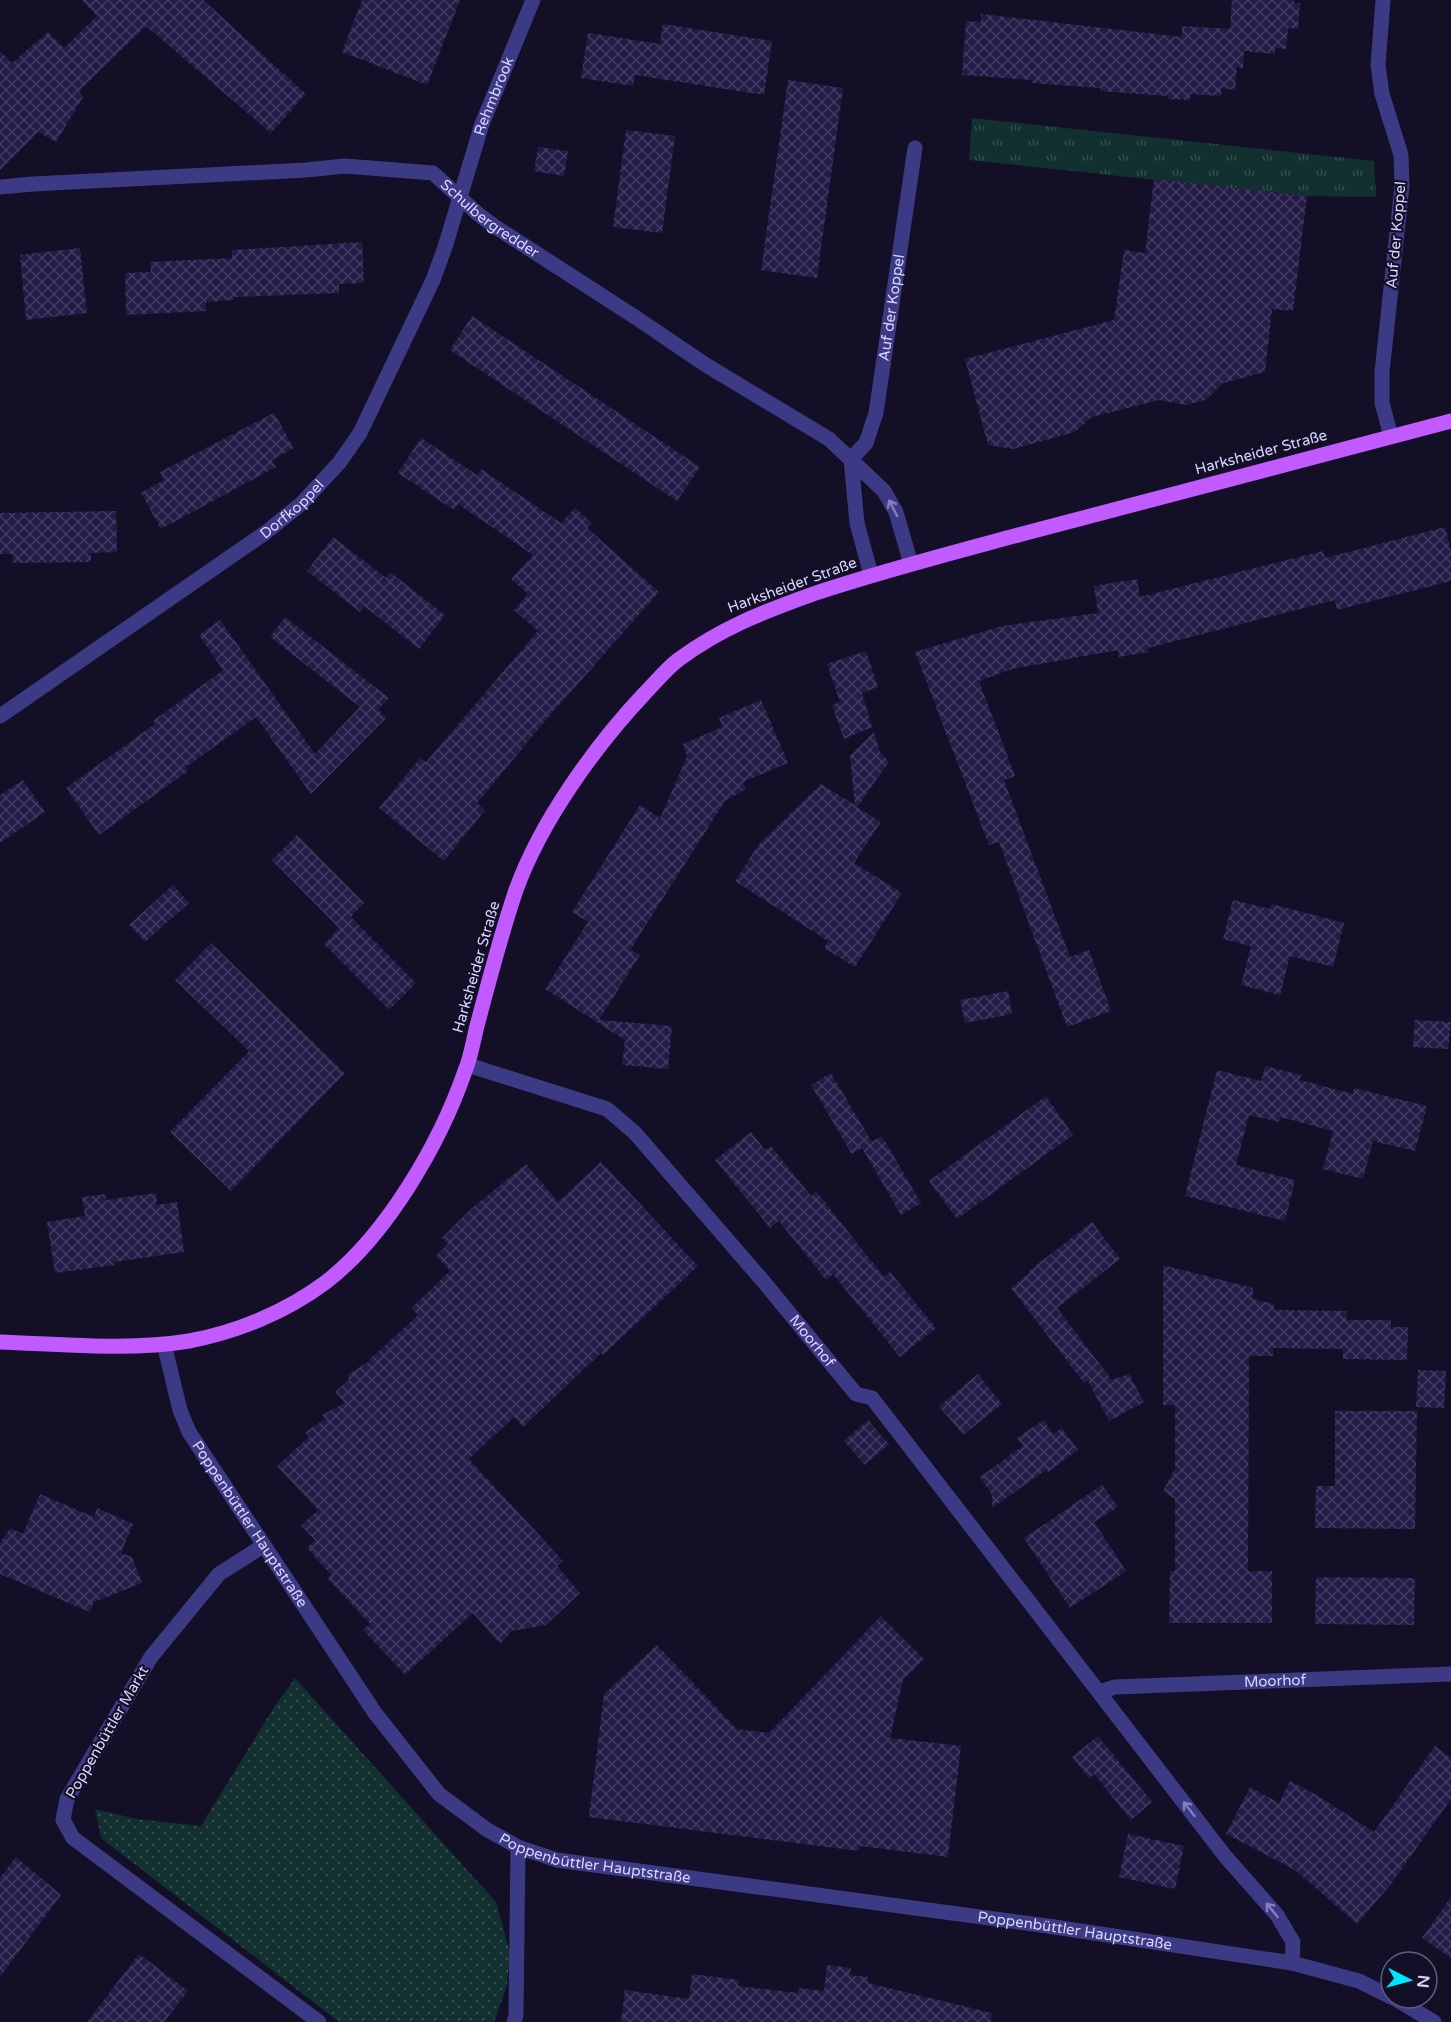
<svg xmlns="http://www.w3.org/2000/svg" width="1451" height="2022" viewBox="0 0 1451 2022" font-family="'Varela Round',sans-serif">
  <defs>
    <pattern id="grass-tufts" width="24" height="20" patternUnits="userSpaceOnUse" patternTransform="scale(1.5)"><rect width="24" height="20" fill="#12302f"/><path d="M3 7l-1-3M5 7V3M7 7l1-3M15 17l-1-3M17 17v-4M19 17l1-3" fill="none" stroke="#344d4e"/></pattern>
    <pattern id="park-dots" width="8" height="8" patternUnits="userSpaceOnUse" patternTransform="scale(1.5)"><rect width="8" height="8" fill="#12302f"/><path d="M2 2h.1M6 6h.1" fill="none" stroke="#344d4e" stroke-width="1.8" stroke-linecap="round"/></pattern>
    <pattern id="building-cross-hatch" width="8" height="8" patternUnits="userSpaceOnUse" patternTransform="scale(1.5)"><rect width="8" height="8" fill="#241b47"/><path d="M0 0l8 8M0 8l8-8" fill="none" stroke="#433b63"/></pattern>
  </defs>
  <rect width="100%" height="100%" fill="#130f26"/>
  <path fill="url(#grass-tufts)" d="M 972,118 L 1374,161 L 1376,197 L 1307,196 L 969,160 Z"/>
  <path fill="url(#park-dots)" d="M 295,1678 L 496,1902 L 510,1953 L 507,1985 L 494,2022 L 339,2022 L 101,1838 L 95,1809 L 136,1819 L 201,1826 L 276,1704 Z"/>
  <path fill="url(#building-cross-hatch)" d="M 82,0 L 203,0 L 306,94 L 271,133 L 146,26 L 79,91 L 83,97 L 56,142 L 38,132 L 0,170 L 0,51 L 12,63 L 48,32 L 64,48 L 97,16 Z
    M 362,0 L 460,0 L 427,85 L 342,52 Z
    M 1232,0 L 1294,0 L 1294,3 L 1300,3 L 1298,29 L 1288,28 L 1286,49 L 1275,48 L 1275,54 L 1244,51 L 1243,68 L 1237,67 L 1235,90 L 1222,88 L 1221,96 L 1190,94 L 1190,100 L 1168,99 L 1168,96 L 1100,91 L 1100,88 L 1031,83 L 1032,80 L 962,75 L 966,21 L 981,22 L 981,14 L 1182,37 L 1182,26 L 1230,29 Z
    M 663,24 L 772,41 L 764,95 L 635,75 L 633,86 L 581,78 L 588,33 L 660,44 Z
    M 788,80 L 843,88 L 817,278 L 761,270 Z
    M 626,130 L 675,136 L 662,233 L 613,227 Z
    M 538,147 L 568,151 L 564,176 L 534,171 Z
    M 1154,179 L 1307,196 L 1293,311 L 1272,309 L 1265,372 L 1223,383 L 1206,400 L 1185,405 L 1159,400 L 1092,417 L 1075,432 L 1013,449 L 988,445 L 965,359 L 1114,320 L 1124,250 L 1145,253 Z
    M 362,242 L 364,283 L 339,284 L 339,293 L 234,297 L 234,300 L 206,302 L 206,311 L 126,315 L 125,273 L 151,272 L 150,262 L 232,258 L 232,250 Z
    M 80,248 L 87,313 L 26,320 L 20,255 Z
    M 472,316 L 700,467 L 677,501 L 450,350 Z
    M 274,413 L 294,448 L 272,460 L 276,467 L 161,529 L 141,493 L 164,480 L 160,472 Z
    M 421,438 L 477,475 L 481,469 L 561,523 L 575,508 L 592,523 L 587,528 L 659,592 L 545,721 L 477,803 L 485,810 L 444,861 L 379,808 L 420,758 L 426,762 L 538,631 L 514,610 L 528,594 L 511,579 L 533,555 L 458,504 L 454,510 L 398,473 Z
    M 116,511 L 117,552 L 91,553 L 91,562 L 13,563 L 12,554 L 0,554 L 0,513 Z
    M 1445,527 L 1451,552 L 1451,581 L 1337,610 L 1335,600 L 1148,648 L 1148,652 L 1119,657 L 1118,650 L 1012,669 L 979,681 L 1015,776 L 1004,780 L 1070,957 L 1089,950 L 1111,1011 L 1067,1027 L 999,842 L 989,845 L 915,652 L 1002,626 L 1098,613 L 1094,586 L 1137,579 L 1140,597 L 1323,551 L 1325,558 Z
    M 333,537 L 386,578 L 390,572 L 445,615 L 419,649 L 364,606 L 360,612 L 307,571 Z
    M 285,617 L 389,698 L 378,709 L 386,718 L 311,794 L 256,717 L 186,767 L 188,771 L 99,835 L 66,788 L 155,724 L 153,721 L 223,670 L 199,635 L 220,620 L 315,754 L 360,707 L 270,637 Z
    M 866,651 L 878,687 L 862,693 L 872,727 L 844,739 L 832,705 L 840,702 L 827,664 Z
    M 761,700 L 788,763 L 743,782 L 746,789 L 725,801 L 630,950 L 640,955 L 599,1020 L 672,1026 L 668,1069 L 622,1065 L 625,1040 L 545,989 L 588,922 L 572,912 L 640,805 L 660,818 L 687,757 L 683,744 L 722,727 L 719,718 Z
    M 874,732 L 880,752 L 889,762 L 857,807 L 881,822 L 854,863 L 902,893 L 855,967 L 824,948 L 828,941 L 735,881 L 759,844 L 821,784 L 855,805 L 850,756 Z
    M 23,780 L 45,812 L 0,843 L 0,795 Z
    M 297,835 L 364,903 L 351,917 L 416,983 L 389,1010 L 324,944 L 339,928 L 272,860 Z
    M 173,885 L 189,903 L 145,942 L 129,925 Z
    M 1233,900 L 1270,909 L 1272,904 L 1344,923 L 1333,967 L 1290,956 L 1280,995 L 1241,985 L 1251,946 L 1223,939 Z
    M 211,943 L 345,1073 L 231,1191 L 170,1132 L 249,1051 L 175,980 Z
    M 1008,991 L 1012,1014 L 965,1023 L 960,1000 Z
    M 1415,1020 L 1451,1022 L 1448,1049 L 1413,1047 Z
    M 1265,1066 L 1301,1075 L 1300,1080 L 1353,1094 L 1354,1088 L 1427,1106 L 1415,1151 L 1373,1141 L 1363,1179 L 1323,1169 L 1333,1131 L 1280,1117 L 1279,1122 L 1249,1115 L 1236,1165 L 1295,1180 L 1285,1221 L 1185,1196 L 1217,1070 L 1261,1081 Z
    M 831,1073 L 872,1142 L 882,1136 L 921,1203 L 901,1215 L 862,1148 L 852,1154 L 811,1085 Z
    M 1046,1096 L 1073,1135 L 957,1219 L 929,1181 Z
    M 751,1132 L 765,1150 L 771,1146 L 811,1196 L 816,1191 L 884,1277 L 890,1272 L 936,1328 L 900,1357 L 833,1274 L 826,1280 L 779,1221 L 770,1228 L 715,1160 Z
    M 601,1162 L 698,1266 L 603,1355 L 601,1353 L 523,1427 L 514,1417 L 469,1459 L 563,1561 L 557,1566 L 580,1593 L 546,1625 L 512,1631 L 500,1644 L 473,1613 L 405,1675 L 363,1630 L 370,1624 L 328,1579 L 331,1575 L 307,1548 L 315,1540 L 301,1525 L 318,1510 L 277,1466 L 309,1437 L 305,1432 L 326,1419 L 322,1415 L 345,1403 L 335,1392 L 349,1380 L 347,1375 L 370,1361 L 369,1360 L 418,1315 L 411,1308 L 450,1271 L 436,1256 L 448,1244 L 442,1238 L 471,1209 L 526,1164 L 558,1202 Z
    M 156,1193 L 157,1205 L 177,1202 L 184,1252 L 114,1262 L 115,1265 L 55,1273 L 47,1222 L 85,1216 L 82,1197 L 105,1194 L 106,1200 Z
    M 1092,1222 L 1120,1259 L 1057,1308 L 1112,1380 L 1129,1374 L 1144,1402 L 1109,1421 L 1088,1381 L 1084,1383 L 1011,1288 L 1030,1272 L 1029,1271 Z
    M 1163,1265 L 1253,1288 L 1253,1299 L 1274,1304 L 1274,1310 L 1347,1311 L 1346,1320 L 1391,1320 L 1391,1327 L 1408,1327 L 1407,1360 L 1343,1359 L 1343,1349 L 1273,1348 L 1273,1356 L 1249,1356 L 1248,1571 L 1272,1571 L 1272,1623 L 1169,1623 L 1170,1571 L 1175,1571 L 1175,1499 L 1163,1491 L 1175,1469 L 1175,1405 L 1163,1405 Z
    M 1418,1370 L 1446,1371 L 1444,1408 L 1416,1407 Z
    M 978,1374 L 1002,1404 L 963,1435 L 939,1406 Z
    M 1335,1411 L 1417,1411 L 1415,1529 L 1315,1528 L 1316,1486 L 1335,1486 Z
    M 868,1420 L 889,1444 L 865,1465 L 844,1441 Z
    M 1044,1420 L 1053,1434 L 1062,1428 L 1078,1450 L 1048,1472 L 1046,1470 L 992,1508 L 992,1495 L 980,1477 L 1023,1446 L 1017,1438 Z
    M 1102,1485 L 1118,1507 L 1094,1522 L 1126,1571 L 1070,1608 L 1024,1538 Z
    M 40,1494 L 94,1517 L 97,1508 L 133,1524 L 121,1553 L 132,1557 L 142,1583 L 94,1602 L 90,1612 L 0,1574 L 0,1543 L 10,1528 L 23,1534 Z
    M 1316,1577 L 1415,1578 L 1414,1625 L 1315,1624 Z
    M 881,1616 L 924,1659 L 903,1680 L 890,1738 L 961,1746 L 948,1857 L 859,1846 L 859,1851 L 589,1817 L 604,1694 L 657,1645 L 737,1729 L 769,1733 Z
    M 1098,1736 L 1152,1802 L 1131,1820 L 1094,1774 L 1089,1778 L 1072,1757 Z
    M 1435,1746 L 1451,1758 L 1451,1799 L 1391,1884 L 1357,1924 L 1295,1870 L 1226,1834 L 1250,1787 L 1279,1803 L 1290,1781 L 1315,1794 L 1374,1832 Z
    M 1128,1834 L 1184,1846 L 1175,1889 L 1119,1877 Z
    M 16,1857 L 61,1895 L 0,1977 L 0,1878 Z
    M 1451,1897 L 1451,1958 L 1422,1938 Z
    M 139,1954 L 188,1991 L 164,2022 L 87,2022 Z
    M 827,1965 L 851,1968 L 850,1975 L 868,1977 L 868,1983 L 992,2013 L 991,2022 L 621,2022 L 625,1990 L 689,1999 L 692,1974 L 739,1980 L 738,1986 L 798,1993 L 798,1988 L 824,1991 Z"/>
  <g fill="none" stroke-linecap="round" stroke-linejoin="round">
    <g stroke="#3d3a85" stroke-width="15">
      <path d="M 1383,0 L 1378,65 L 1382,94 L 1401,155 L 1402,186 L 1382,372 L 1382,403 L 1391,436"/>
      <path id="s1" d="M 0,187 L 33,184 L 306,170 L 345,166 L 433,173 L 478,214 L 494,226 L 635,317 L 706,365 L 829,439 L 884,491 L 896,512 L 911,564"/>
      <path id="s2" d="M 851,459 L 866,443 L 876,413 L 915,148"/>
      <path d="M 851,459 L 857,523 L 871,575"/>
      <path id="s3" d="M 0,716 L 265,533 L 301,504 L 339,463 L 360,433 L 433,280 L 445,247 L 482,124 L 533,0"/>
      <path id="s4" d="M 468,1065 L 607,1109 L 635,1133 L 763,1281 L 856,1394 L 872,1398 L 1225,1856 L 1277,1915 L 1293,1942 L 1292,1963"/>
      <path id="s5" d="M 164,1344 L 180,1410 L 189,1432 L 375,1713 L 439,1794 L 486,1829 L 518,1847 L 557,1860 L 1048,1926 L 1292,1963 L 1359,1981 L 1391,1997"/>
      <path d="M 263,1546 L 219,1574 L 151,1657 L 67,1799 L 63,1820 L 73,1838 L 319,2022"/>
      <path id="s6" d="M 1099,1692 L 1115,1687 L 1451,1674"/>
      <path d="M 1394,1998 L 1434,2022"/>
      <path d="M 514,2022 L 516,2015 L 518,1847"/>
    </g>
    <path stroke="#c25bff" stroke-width="15" d="M 0,1342 C 60,1344 130,1351 189,1341 C 237,1332 286,1312 326,1282 C 387,1235 440,1143 465,1071 C 471,1057 473,1041 477,1026 C 489,980 501,934 516,890 C 541,821 595,746 645,693 C 656,682 666,669 678,660 C 721,628 763,612 813,594 C 882,571 952,553 1022,534 C 1165,496 1308,458 1451,421"/>
  </g>
  <defs><path id="oneway-shaft" d="M-6 0H5M1.5-3L5.5 0L1.5 3" fill="none" stroke-width="1.6" stroke-linecap="round" stroke-linejoin="round" transform="scale(1.5)"/></defs>
  <g stroke="#837fbc">
    <use href="#oneway-shaft" transform="translate(893 508) rotate(-117)"/>
    <use href="#oneway-shaft" transform="translate(1189 1809) rotate(-128)"/>
    <use href="#oneway-shaft" transform="translate(1272 1910) rotate(-129)"/>
  </g>
  <g text-anchor="middle" dominant-baseline="central" stroke-width="4.5" stroke-linejoin="round" paint-order="stroke">
    <g font-size="15" fill="#d9d4ff" stroke="#130f26">
      <text stroke="none"><textPath href="#s3" startOffset="824">Rehmbrook</textPath></text>
      <text stroke="none"><textPath href="#s1" startOffset="507">Schulbergredder</textPath></text>
      <text transform="translate(1396 235) rotate(-85)">Auf der Koppel</text>
      <text stroke="none"><textPath href="#s2" startOffset="160">Auf der Koppel</textPath></text>
      <text transform="translate(1261 452) rotate(-15)">Harksheider Straße</text>
      <text stroke="none"><textPath href="#s3" startOffset="358">Dorfkoppel</textPath></text>
      <text transform="translate(792 585) rotate(-20)">Harksheider Straße</text>
      <text transform="translate(476 967) rotate(-74)">Harksheider Straße</text>
      <text stroke="none"><textPath href="#s4" startOffset="456">Moorhof</textPath></text>
      <text stroke="none"><textPath href="#s5" startOffset="202">Poppenbüttler Hauptstraße</textPath></text>
      <text stroke="none"><textPath href="#s6" startOffset="177">Moorhof</textPath></text>
      <text transform="translate(107 1732) rotate(-60)">Poppenbüttler Markt</text>
      <text stroke="none"><textPath href="#s5" startOffset="705">Poppenbüttler Hauptstraße</textPath></text>
      <text stroke="none"><textPath href="#s5" startOffset="1191">Poppenbüttler Hauptstraße</textPath></text>
    </g>
  </g>
  <g transform="translate(1409 1980) rotate(96)"><circle r="28" fill="#130f26" stroke="#625e7d" stroke-width="1.5"/>
  <path d="M0-4.5L10 22L0 15L-10 22Z" fill="#00e5ff"/>
  <text y="-9" font-size="16" font-weight="bold" text-anchor="middle" fill="#d9d4ff">N</text>
  </g>
</svg>
